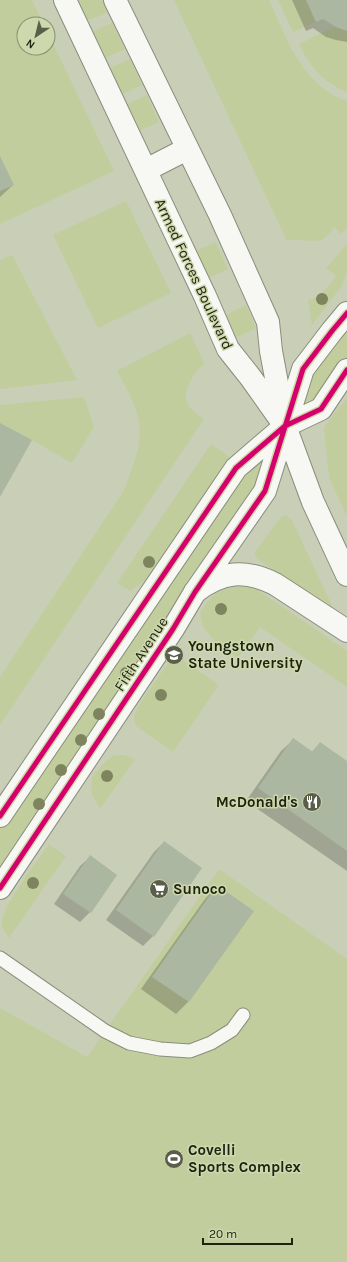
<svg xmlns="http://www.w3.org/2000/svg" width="347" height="1262" viewBox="0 0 347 1262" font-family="Karla,sans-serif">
  <rect width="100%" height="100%" fill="#c9ceb7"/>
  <path fill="#c2cd9e" d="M 0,0 L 32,0 L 44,24 L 24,24 L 24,48 L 48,48 L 48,33 L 114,171 L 0,224 L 0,192 L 14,185 L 0,156 Z
    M 72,0 L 102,0 L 108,12 L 83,23 Z
    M 174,0 L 269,0 C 285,34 297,72 330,93 C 335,97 341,99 347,101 L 347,228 L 341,234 L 334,227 C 331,231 327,236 323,239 C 312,244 300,237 287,241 Z
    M 278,0 L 306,0 L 316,22 L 293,32 Z
    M 112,23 L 125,49 L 101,60 L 88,34 Z
    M 336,27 L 347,31 L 347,92 C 323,82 310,67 299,44 L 332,28 Z
    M 130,59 L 142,85 L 118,96 L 106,70 Z
    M 147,95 L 159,122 L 135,133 L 123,106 Z
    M 126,201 L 171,293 L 98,328 L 53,235 Z
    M 215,242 L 228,269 L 205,280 L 192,253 Z
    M 347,244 L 347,272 L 341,287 L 312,325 L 308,300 C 321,298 328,286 336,276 L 326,268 Z
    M 12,255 L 77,380 L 0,389 L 0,260 Z
    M 246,305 L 256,328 L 233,339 L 222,317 Z
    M 347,313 L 347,370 L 321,409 L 285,426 L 265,491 L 0,888 L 0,816 L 198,522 L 285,426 L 303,369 Z
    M 190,333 L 205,364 C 195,370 182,390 187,402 C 189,409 198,415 204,419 L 0,725 L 0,677 L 123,492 C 131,472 143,444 139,423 C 136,404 126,388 117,371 Z
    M 84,397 L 94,427 L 72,463 L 32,440 L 0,497 L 0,405 Z
    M 347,399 L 347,516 L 329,478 L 324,428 L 338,408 Z
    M 211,444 L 233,459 L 157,572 L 130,591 L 117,583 Z
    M 283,516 L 287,516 L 292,520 L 334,610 L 332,612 L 255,557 L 255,552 L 280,518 Z
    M 237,586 L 255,588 L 347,651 L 347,687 L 260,627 L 238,658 L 217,644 L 203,627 L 200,613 C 211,595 217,590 237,586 Z
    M 175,657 L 180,658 L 219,685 L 173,752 L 136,726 L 134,718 L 137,708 L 170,660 Z
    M 124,755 L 135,759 L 100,809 L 91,793 L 92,778 L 101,766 L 112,756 Z
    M 49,844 L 66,856 L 9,938 C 5,933 1,927 2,921 C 4,904 38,860 49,844 Z
    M 219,869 L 347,959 L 347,1262 L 0,1262 L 0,1008 L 87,1057 Z"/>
  <path fill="#0003" d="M 292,0 L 347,0 L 347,42 L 336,40 L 326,37 L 313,28 L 306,31 Z
    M 0,158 L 13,185 L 0,197 Z
    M 294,739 L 312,752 L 320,743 L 347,762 L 347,871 L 246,801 L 281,751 Z
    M 164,842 L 153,936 L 143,946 L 106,920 L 154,852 Z
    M 90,857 L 116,875 L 90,912 L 80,922 L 54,904 L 80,866 Z
    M 217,886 L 252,911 L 188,1002 L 176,1014 L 141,989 L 205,899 Z"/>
  <path fill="#acb7a2" d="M 306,0 L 347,0 L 347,31 L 336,27 L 323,19 L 316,22 Z
    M 0,156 L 14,185 L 0,191 Z
    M 0,423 L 32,440 L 0,497 Z
    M 293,738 L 313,752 L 320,742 L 347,761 L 347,851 L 258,788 Z
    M 164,841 L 202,868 L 154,937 L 116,910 Z
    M 90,855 L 117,875 L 91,913 L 63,894 Z
    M 217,885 L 254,911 L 189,1002 L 152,977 Z"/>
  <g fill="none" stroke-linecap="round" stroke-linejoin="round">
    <g stroke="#898d7b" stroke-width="15">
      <path id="lane" d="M 0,958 L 105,1031 L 129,1043 L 160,1049 L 190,1051 L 211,1043 L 232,1030 L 243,1015"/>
    </g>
    <g stroke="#898d7b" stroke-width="24">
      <path id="street" d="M 65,0 L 205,296 L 228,349 L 251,378 L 280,419
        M 115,0 L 220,215 L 268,322 L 271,351 L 285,426 L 313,502 L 347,575
        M 146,170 L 187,149
        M 195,592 C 222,571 245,569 275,584 L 347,631"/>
    </g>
    <g stroke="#898d7b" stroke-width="24">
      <path id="secondary" d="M 0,816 L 236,468 L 285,426 L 321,409 L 347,370
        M 0,888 L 173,629 L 195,592 L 265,491 L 303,369 L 332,331 L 347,313"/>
    </g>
    <use href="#lane" stroke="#f7f8f4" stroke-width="13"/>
    <use href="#street" stroke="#f7f8f4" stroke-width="22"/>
    <use href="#secondary" stroke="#f7f8f4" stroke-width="22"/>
    <g stroke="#ced8ad" stroke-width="8">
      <path id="cycleway" d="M 0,816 L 236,468 L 285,426 L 321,409 L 347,370
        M 0,888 L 173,629 L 195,592 L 265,491 L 303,369 L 332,331 L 347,313"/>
    </g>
    <use href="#cycleway" stroke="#d6006c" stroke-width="5"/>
  </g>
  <g fill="#7d845e">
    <circle cx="322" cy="299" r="6"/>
    <circle cx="149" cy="562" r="6"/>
    <circle cx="221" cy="609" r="6"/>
    <circle cx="126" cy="673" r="6"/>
    <circle cx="161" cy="695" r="6"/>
    <circle cx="99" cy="714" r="6"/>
    <circle cx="81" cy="740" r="6"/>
    <circle cx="61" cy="770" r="6"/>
    <circle cx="107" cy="776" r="6"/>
    <circle cx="39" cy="804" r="6"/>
    <circle cx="33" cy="883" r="6"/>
  </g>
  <defs>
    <g id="university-disc" transform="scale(1)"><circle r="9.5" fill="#5a5e4b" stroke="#ced8ad"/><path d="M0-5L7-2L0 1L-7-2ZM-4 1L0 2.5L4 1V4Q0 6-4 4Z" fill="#fff"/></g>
    <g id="restaurant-disc" transform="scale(1)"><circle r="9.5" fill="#5a5e4b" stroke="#ced8ad"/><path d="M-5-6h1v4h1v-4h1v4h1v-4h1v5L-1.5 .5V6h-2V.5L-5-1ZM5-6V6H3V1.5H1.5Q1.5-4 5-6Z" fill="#fff"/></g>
    <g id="supermarket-disc" transform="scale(1)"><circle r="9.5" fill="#5a5e4b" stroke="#ced8ad"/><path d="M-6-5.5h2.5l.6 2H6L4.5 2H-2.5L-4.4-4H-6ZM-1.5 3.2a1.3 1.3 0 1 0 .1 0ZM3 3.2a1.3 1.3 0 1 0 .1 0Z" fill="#fff"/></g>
    <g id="stadium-disc" transform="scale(1)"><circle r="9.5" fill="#5a5e4b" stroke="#ced8ad"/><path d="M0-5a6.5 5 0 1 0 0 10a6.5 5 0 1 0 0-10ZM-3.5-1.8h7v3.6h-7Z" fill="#fff"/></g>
  </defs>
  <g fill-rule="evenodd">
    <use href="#university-disc" x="174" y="655"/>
    <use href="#restaurant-disc" x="312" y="802"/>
    <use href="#supermarket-disc" x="159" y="889"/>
    <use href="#stadium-disc" x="174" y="1159"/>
  </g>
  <g text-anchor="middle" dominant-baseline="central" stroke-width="3" stroke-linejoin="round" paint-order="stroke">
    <g font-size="15" fill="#1e2211" stroke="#ced8ad">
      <text transform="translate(194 274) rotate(65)">Armed Forces Boulevard</text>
      <text transform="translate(141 654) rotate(-57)">Fifth Avenue</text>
    </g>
    <g font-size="15" font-weight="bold" fill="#1e2211" stroke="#ced8ad" text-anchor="start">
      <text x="188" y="646">Youngstown<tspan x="188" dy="17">State University</tspan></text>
      <text x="298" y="802" text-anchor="end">McDonald's</text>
      <text x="173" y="889">Sunoco</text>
      <text x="188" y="1150">Covelli<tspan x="188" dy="17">Sports Complex</tspan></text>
    </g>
  </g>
  <g transform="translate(36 36) rotate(215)"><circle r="19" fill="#ced8ad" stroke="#888f6f"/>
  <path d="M0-3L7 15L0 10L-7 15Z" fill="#5a5e4b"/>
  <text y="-6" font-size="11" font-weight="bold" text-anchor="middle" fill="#1e2211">N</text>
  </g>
  <path d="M203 1238v6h89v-6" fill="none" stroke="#1e2211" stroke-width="2"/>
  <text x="209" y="1238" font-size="12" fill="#1e2211" stroke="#ced8ad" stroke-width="3" paint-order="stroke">20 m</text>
</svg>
